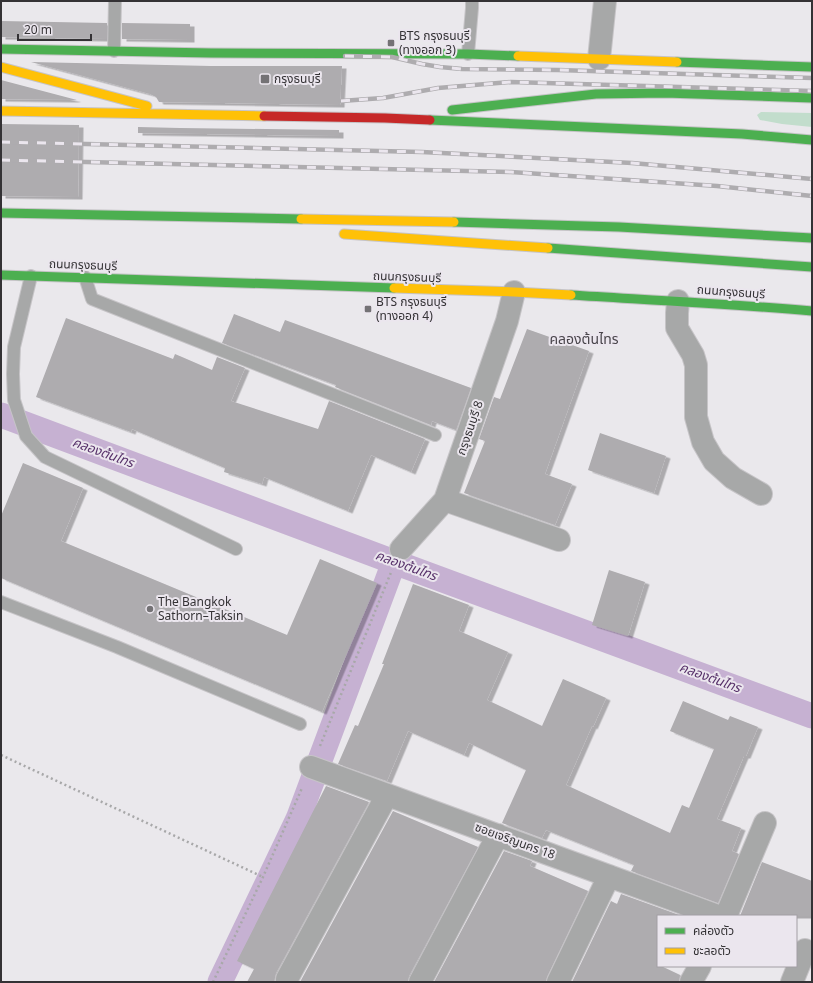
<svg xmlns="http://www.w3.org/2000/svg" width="813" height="983" viewBox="0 0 813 983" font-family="Georgia,'Noto Sans Thai',serif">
  <defs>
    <filter id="shadow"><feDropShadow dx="4.5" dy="2.5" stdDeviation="0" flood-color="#0004"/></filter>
  </defs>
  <rect width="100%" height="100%" fill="#eae8ec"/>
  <path fill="#c2ddcc" d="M 761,112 L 812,113 L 812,127 L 782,124 L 760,120 L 757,115 Z"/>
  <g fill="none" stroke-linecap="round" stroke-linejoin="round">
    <path stroke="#c6b1d2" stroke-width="25" d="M 1,415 L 394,562 L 812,716
      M 220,982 L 298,819 L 394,562"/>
  </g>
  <path fill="#aeacaf" filter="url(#shadow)" d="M 1,21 L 107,23 L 107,39 L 1,37 Z
    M 122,23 L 190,24 L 190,40 L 122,39 Z
    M 31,62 L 211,66 L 342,66 L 340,105 L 159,102 L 156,97 L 150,94 Z
    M 1,80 L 77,100 L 1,99 Z
    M 1,124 L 79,125 L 78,197 L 1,196 Z
    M 138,127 L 180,128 L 339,130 L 339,136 L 138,133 Z
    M 234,314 L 280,332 L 285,320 L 471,388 L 456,430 L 432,421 L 431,425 L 335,387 L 336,385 L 222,343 Z
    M 66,318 L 173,359 L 175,354 L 212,370 L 217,357 L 245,368 L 231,401 L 318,429 L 329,401 L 425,439 L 411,472 L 371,455 L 348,511 L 264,477 L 262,484 L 224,472 L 225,468 L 132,429 L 131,432 L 36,397 Z
    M 527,329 L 589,351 L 545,474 L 572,484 L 555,525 L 464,493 L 485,441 L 479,439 L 494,397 L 500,399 Z
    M 600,433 L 666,456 L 654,493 L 588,470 Z
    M 23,463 L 83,488 L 61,541 L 287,635 L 320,559 L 377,583 L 322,712 L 1,578 L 1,516 Z
    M 609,570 L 645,582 L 628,636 L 592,625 Z
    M 413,584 L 469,605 L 459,631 L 508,652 L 487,700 L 542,726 L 563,679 L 606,698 L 593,727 L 592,726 L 566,785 L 670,833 L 682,805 L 689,808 L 714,749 L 670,731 L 683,701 L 728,720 L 730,716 L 758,727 L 746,756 L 744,756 L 717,819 L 741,828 L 732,851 L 739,854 L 718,903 L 631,871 L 634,865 L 546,830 L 542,838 L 502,823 L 526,770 L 469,743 L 464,755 L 408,731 L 387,781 L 338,764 L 355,725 L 358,726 L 384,664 L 382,664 Z
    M 326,786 L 369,802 L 276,973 L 274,982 L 247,982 L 254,969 L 237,961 Z
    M 393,811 L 478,847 L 409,976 L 408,982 L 300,982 Z
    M 504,851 L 532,861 L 530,866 L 588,891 L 547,977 L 546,982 L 434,982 Z
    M 762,862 L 812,881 L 812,916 L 740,916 Z
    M 621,894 L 682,916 L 658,916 L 658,966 L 661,966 L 680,975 L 679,982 L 572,982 L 611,901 L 617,904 Z"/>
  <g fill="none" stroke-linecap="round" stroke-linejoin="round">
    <g stroke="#c6c4c7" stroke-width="14">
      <path id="lane" d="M 114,51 L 115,1
        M 468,54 L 472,8 L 472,1
        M 31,276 L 14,347 L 13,374 L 14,400 L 26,436 L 45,457 L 236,549
        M 85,277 L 92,299 L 435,435
        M 1,602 L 117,647 L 300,724"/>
    </g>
    <g stroke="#c6c4c7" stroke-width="24">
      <path id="street" d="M 599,59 L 605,1
        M 678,301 L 677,313 L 677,328 L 693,355 L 696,365 L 696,417 L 703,442 L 714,461 L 733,478 L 761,494
        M 445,500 L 559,540
        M 401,549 L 445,500 L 507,321 L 514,292
        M 311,767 L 718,916
        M 726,916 L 765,823
        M 287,982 L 287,979 L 387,795
        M 420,982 L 498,835
        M 558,982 L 609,876
        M 691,982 L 700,966
        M 792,982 L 805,950"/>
    </g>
    <g stroke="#c6c4c7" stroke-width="11">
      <path id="fast" d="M 1,49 L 211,53 L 468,54 L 518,56
        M 677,62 L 812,67
        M 452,110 L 596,94 L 665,93 L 812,98
        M 430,120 L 742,134 L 812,140
        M 1,213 L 301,219
        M 454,222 L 619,227 L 812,238
        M 548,248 L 812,267
        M 1,275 L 394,288
        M 571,295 C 651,300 732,304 812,311"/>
    </g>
    <g stroke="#c6c4c7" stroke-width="11">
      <path id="slow" d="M 518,56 L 677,62
        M 1,67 L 147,106
        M 1,111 L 264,116
        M 301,219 L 454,222
        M 344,234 L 548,248
        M 394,288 L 514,292 L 571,295"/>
    </g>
    <g stroke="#c6c4c7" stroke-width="11">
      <path id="jam" d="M 264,116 L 385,118 L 430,120"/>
    </g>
    <path stroke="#a8a8a9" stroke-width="2.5" stroke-dasharray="2 3" stroke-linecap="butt" d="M 320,746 L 392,570
      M 1,755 L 263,877
      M 213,982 L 263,877 L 302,788"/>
    <use href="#lane" stroke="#a7a8a8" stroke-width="12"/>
    <use href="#street" stroke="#a7a8a8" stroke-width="22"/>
    <use href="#fast" stroke="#4caf50" stroke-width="9"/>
    <use href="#slow" stroke="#ffc107" stroke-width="9"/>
    <use href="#jam" stroke="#c62828" stroke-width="9"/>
    <g stroke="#aeacaf" stroke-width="4.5">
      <path id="rail" d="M 345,56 L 392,57 L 422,64 L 440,67 L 462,69 L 558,70 L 812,78
        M 341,101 L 383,98 L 438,88 L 511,82 L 812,91
        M 1,142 L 422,152 L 632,163 L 812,179
        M 1,160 L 511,172 L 717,186 L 812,196"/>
    </g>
    <use href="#rail" stroke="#ebe6ee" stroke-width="3" stroke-dasharray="9" stroke-linecap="butt"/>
  </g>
  <g fill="#747275" stroke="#ebe6ee" stroke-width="1.5">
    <rect x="387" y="39" width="8" height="8" rx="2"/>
    <rect x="260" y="74" width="10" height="10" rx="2"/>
    <rect x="364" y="305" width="8" height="8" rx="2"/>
    <circle cx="150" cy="609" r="4"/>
  </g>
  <g text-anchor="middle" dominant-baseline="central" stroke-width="4" stroke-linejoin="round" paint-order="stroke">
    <g font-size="12" fill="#343235" stroke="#ebe6ee" text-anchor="start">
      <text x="399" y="36">BTS กรุงธนบุรี<tspan x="399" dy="14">(ทางออก 3)</tspan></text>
      <text x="274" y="79">กรุงธนบุรี</text>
      <text x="376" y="302">BTS กรุงธนบุรี<tspan x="376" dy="14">(ทางออก 4)</tspan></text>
      <text x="158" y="602">The Bangkok<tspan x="158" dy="14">Sathorn–Taksin</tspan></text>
    </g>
    <g font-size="12" fill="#343235" stroke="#ebe6ee">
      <text transform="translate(83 265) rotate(2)">ถนนกรุงธนบุรี</text>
      <text transform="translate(407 277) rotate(2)">ถนนกรุงธนบุรี</text>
      <text transform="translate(731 292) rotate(4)">ถนนกรุงธนบุรี</text>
      <text transform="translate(470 428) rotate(-71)">กรุงธนบุรี 8</text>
      <text transform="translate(515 841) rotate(20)">ซอยเจริญนคร 18</text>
    </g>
    <g font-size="13" font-style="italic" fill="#552f68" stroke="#ebe6ee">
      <text transform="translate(103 453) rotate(20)">คลองต้นไทร</text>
      <text transform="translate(406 566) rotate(20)">คลองต้นไทร</text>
      <text transform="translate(710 678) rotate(20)">คลองต้นไทร</text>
    </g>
    <g font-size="14" fill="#49454b" stroke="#ebe6ee">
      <text x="584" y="339">คลองต้นไทร</text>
    </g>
  </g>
  <rect width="813" height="983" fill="none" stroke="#343235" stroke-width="4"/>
  <rect x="657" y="915" width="140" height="52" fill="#ebe6ee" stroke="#a29ea4"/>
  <rect x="665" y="928" width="20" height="6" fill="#4caf50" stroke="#a29ea4"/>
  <text x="693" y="935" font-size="12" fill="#343235">คล่องตัว</text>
  <rect x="665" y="948" width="20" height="6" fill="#ffc107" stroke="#a29ea4"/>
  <text x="693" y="955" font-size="12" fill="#343235">ชะลอตัว</text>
  <path d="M18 34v6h73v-6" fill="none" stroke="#343235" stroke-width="2"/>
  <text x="24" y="34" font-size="12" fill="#343235" stroke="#ebe6ee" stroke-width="3" paint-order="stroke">20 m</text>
</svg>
